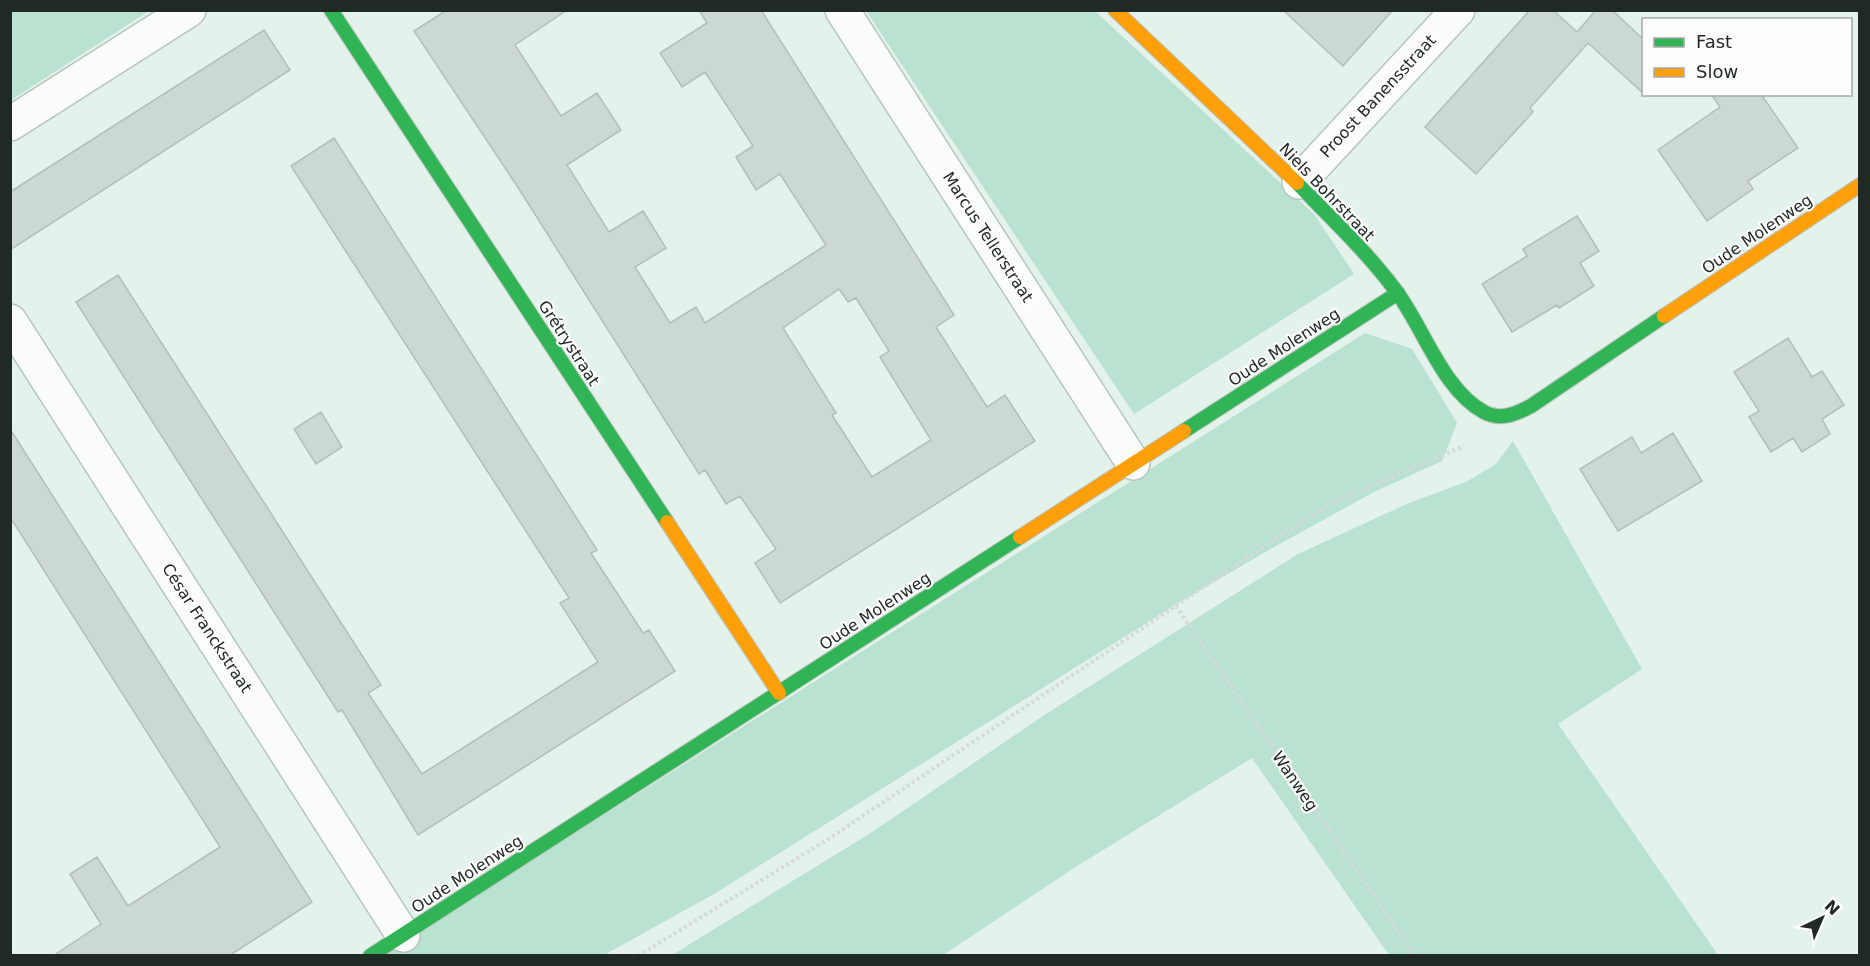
<svg xmlns="http://www.w3.org/2000/svg" width="1870" height="966" viewBox="0 0 1870 966" font-family="'DejaVu Sans',sans-serif">
  <rect width="100%" height="100%" fill="#e3f2eb"/>
  <path fill="#b9e2d0" d="M 11,10 L 149,10 L 149,11 L 11,100 Z
    M 866,11 L 1095,11 L 1314,214 L 1354,274 L 1134,414 Z
    M 1365,333 L 1412,349 L 1457,423 L 1442,461 L 1374,492 L 1267,551 L 1175,605 L 714,894 L 604,955 L 381,956 Z
    M 1513,441 L 1642,669 L 1558,724 L 1718,955 L 1389,955 L 1252,758 L 1074,868 L 943,955 L 672,955 L 869,834 L 1046,714 L 1298,554 L 1409,503 L 1466,482 L 1496,464 Z"/>
  <path fill="#ccd8d2" stroke="#b3beb9" stroke-width="1.5" fill-rule="evenodd" d="M 447,10 L 567,10 L 515,45 L 561,116 L 597,93 L 621,130 L 567,165 L 609,232 L 643,211 L 666,248 L 635,267 L 670,323 L 696,307 L 705,323 L 826,245 L 780,174 L 756,190 L 736,157 L 753,146 L 705,72 L 682,87 L 660,53 L 707,23 L 699,10 L 761,10 L 954,315 L 936,327 L 987,407 L 1005,395 L 1035,441 L 780,603 L 755,563 L 776,549 L 740,496 L 726,504 L 705,470 L 699,474 L 519,189 L 414,31 ZM 839,289 L 848,302 L 856,298 L 889,351 L 880,357 L 931,440 L 872,477 L 832,415 L 836,413 L 783,328 Z
    M 1283,10 L 1393,10 L 1343,66 Z
    M 1530,10 L 1553,10 L 1577,32 L 1596,10 L 1612,10 L 1644,40 L 1644,94 L 1588,43 L 1530,108 L 1533,112 L 1476,174 L 1425,127 Z
    M 264,30 L 290,70 L 10,250 L 10,192 Z
    M 1711,94 L 1761,94 L 1798,148 L 1748,181 L 1753,189 L 1707,221 L 1658,150 L 1720,107 Z
    M 334,138 L 597,550 L 591,553 L 643,633 L 649,630 L 675,671 L 418,835 L 342,710 L 338,712 L 76,302 L 118,275 L 381,685 L 368,693 L 422,774 L 598,662 L 560,603 L 569,598 L 291,166 Z
    M 1577,216 L 1599,251 L 1580,263 L 1594,286 L 1559,308 L 1557,305 L 1512,332 L 1482,284 L 1527,256 L 1523,249 Z
    M 1788,338 L 1812,377 L 1822,371 L 1844,405 L 1822,419 L 1830,434 L 1802,452 L 1793,438 L 1771,452 L 1749,417 L 1759,411 L 1734,372 Z
    M 321,412 L 342,447 L 316,464 L 294,429 Z
    M 10,429 L 312,902 L 229,956 L 53,956 L 101,924 L 70,874 L 97,857 L 128,906 L 220,847 L 10,517 Z
    M 1673,433 L 1702,481 L 1618,531 L 1580,469 L 1632,437 L 1641,453 Z"/>
  <g fill="none" stroke-linecap="round" stroke-linejoin="round">
    <g stroke="#b8c4be" stroke-width="36">
      <path id="street" d="M 842,10 L 1133,463
        M 10,124 L 189,10
        M 1299,182 L 1458,10
        M 10,321 L 403,935"/>
    </g>
    <g stroke="#b8c4be" stroke-width="16">
      <path id="fast" d="M 331,10 L 667,522
        M 1297,183 C 1329,216 1365,250 1393,287 C 1422,323 1442,390 1484,412 C 1500,421 1516,414 1531,406 L 1664,316
        M 1184,431 L 1398,293
        M 370,956 L 1020,537"/>
    </g>
    <g stroke="#b8c4be" stroke-width="16">
      <path id="slow" d="M 1115,10 L 1297,183
        M 1664,316 L 1860,185
        M 667,522 L 779,693
        M 1020,537 L 1184,431"/>
    </g>
    <path stroke="#d6dad8" stroke-width="4" stroke-dasharray="3 3" stroke-linecap="butt" d="M 1176,606 L 1415,956
      M 638,956 L 827,840 L 1296,525 L 1336,501 L 1464,446"/>
    <use href="#street" stroke="#fbfdfc" stroke-width="33"/>
    <use href="#fast" stroke="#30b455" stroke-width="14"/>
    <use href="#slow" stroke="#ff9f0a" stroke-width="14"/>
  </g>
  <g text-anchor="middle" dominant-baseline="central" stroke-width="4.5" stroke-linejoin="round" paint-order="stroke">
    <g font-size="16" fill="#202a25" stroke="#fefefe">
      <text transform="translate(1378 96) rotate(-47)">Proost Banensstraat</text>
      <text transform="translate(1327 192) rotate(46)">Niels Bohrstraat</text>
      <text transform="translate(1757 234) rotate(-34)">Oude Molenweg</text>
      <text transform="translate(988 237) rotate(57)">Marcus Tellerstraat</text>
      <text transform="translate(569 343) rotate(57)">Grétrystraat</text>
      <text transform="translate(1284 347) rotate(-33)">Oude Molenweg</text>
      <text transform="translate(875 611) rotate(-33)">Oude Molenweg</text>
      <text transform="translate(207 628) rotate(57)">César Franckstraat</text>
      <text transform="translate(1295 781) rotate(56)">Wanweg</text>
      <text transform="translate(467 874) rotate(-33)">Oude Molenweg</text>
    </g>
  </g>
  <rect width="1870" height="966" fill="none" stroke="#202a25" stroke-width="24"/>
  <rect x="1642" y="18" width="210" height="78" fill="#fefefe" stroke="#a5a9a7" stroke-width="1.5"/>
  <rect x="1654" y="38" width="30" height="9" fill="#30b455" stroke="#a5a9a7" stroke-width="1.5"/>
  <text x="1696" y="48" font-size="18" fill="#202a25">Fast</text>
  <rect x="1654" y="68" width="30" height="9" fill="#ff9f0a" stroke="#a5a9a7" stroke-width="1.5"/>
  <text x="1696" y="78" font-size="18" fill="#202a25">Slow</text>
  <g transform="translate(1822 918) rotate(44)" stroke="#fefefe" stroke-width="4.5" paint-order="stroke">
  <path d="M0-4.5L10 22L0 15L-10 22Z" fill="#202a25"/>
  <text y="-9" font-size="16" font-weight="bold" text-anchor="middle" fill="#202a25">N</text>
  </g>
</svg>
